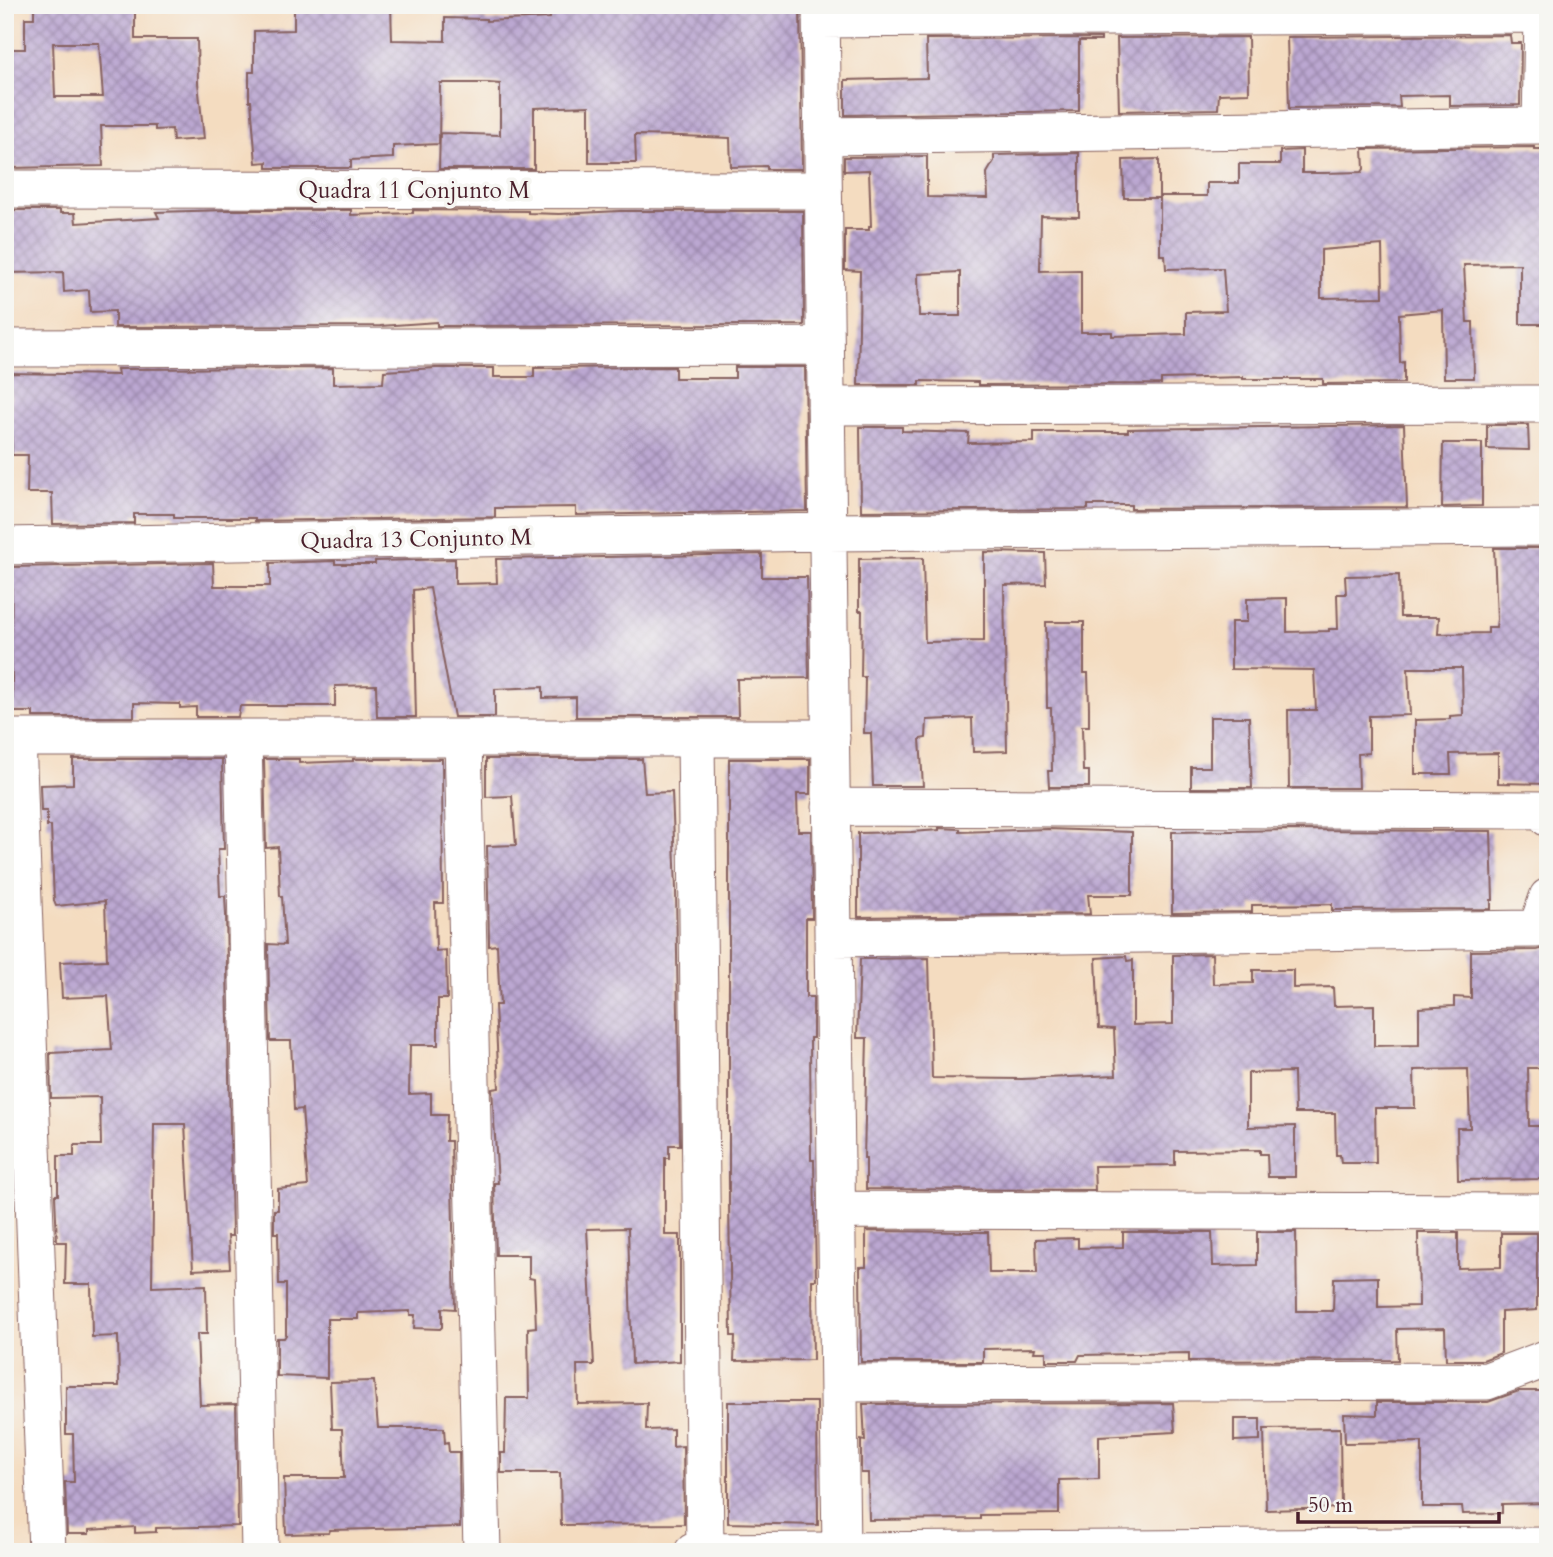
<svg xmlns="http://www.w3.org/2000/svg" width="1553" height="1557" viewBox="0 0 1553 1557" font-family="Cardo,serif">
  <defs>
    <pattern id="building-cross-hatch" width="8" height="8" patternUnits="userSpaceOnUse" patternTransform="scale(1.75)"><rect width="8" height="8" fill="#bba7d1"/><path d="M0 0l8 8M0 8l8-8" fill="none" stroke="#9a87aa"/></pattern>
  </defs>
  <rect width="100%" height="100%" fill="#f6f6f2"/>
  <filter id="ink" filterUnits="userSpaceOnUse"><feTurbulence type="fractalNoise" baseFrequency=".0143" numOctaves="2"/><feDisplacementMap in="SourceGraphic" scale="14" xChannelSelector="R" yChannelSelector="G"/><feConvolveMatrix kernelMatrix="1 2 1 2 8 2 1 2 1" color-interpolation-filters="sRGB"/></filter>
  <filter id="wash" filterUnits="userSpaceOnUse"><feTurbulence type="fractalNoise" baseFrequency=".00686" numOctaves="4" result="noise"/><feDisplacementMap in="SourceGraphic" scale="28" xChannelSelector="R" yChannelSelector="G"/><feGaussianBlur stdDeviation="1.57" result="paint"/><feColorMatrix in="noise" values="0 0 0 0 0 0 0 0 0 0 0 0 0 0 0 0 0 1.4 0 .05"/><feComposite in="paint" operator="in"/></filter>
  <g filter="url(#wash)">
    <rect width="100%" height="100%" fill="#f4dcc0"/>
    <g id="blocks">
      <path fill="url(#building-cross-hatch)" fill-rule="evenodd" d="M 34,5 L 135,5 L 135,39 L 197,39 L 198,83 L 204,139 L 173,141 L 172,129 L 155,130 L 155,126 L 101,126 L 103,166 L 10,168 L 9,156 L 5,156 L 5,54 L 10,54 L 10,49 L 25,49 L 25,18 L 34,18 ZM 53,43 L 99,43 L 103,97 L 55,97 Z
        M 294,5 L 391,5 L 392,40 L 445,41 L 445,18 L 486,19 L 486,21 L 550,18 L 550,5 L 800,5 L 802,169 L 767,169 L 767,166 L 731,167 L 730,138 L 682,136 L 635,135 L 636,163 L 589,163 L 589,106 L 534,108 L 534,169 L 439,169 L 440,133 L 500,135 L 500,84 L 488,83 L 440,83 L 439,144 L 393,146 L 393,158 L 351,160 L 351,168 L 267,168 L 267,162 L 256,163 L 251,101 L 249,101 L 249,72 L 254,72 L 254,31 L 294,30 Z
        M 1510,35 L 1511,43 L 1521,43 L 1520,105 L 1450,106 L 1450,95 L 1399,96 L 1400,107 L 1289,108 L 1287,37 Z
        M 1248,37 L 1249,93 L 1219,94 L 1218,109 L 1119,111 L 1117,38 Z
        M 1101,38 L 1101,41 L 1079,41 L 1079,111 L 845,115 L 845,80 L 927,78 L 926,39 Z
        M 1534,147 L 1534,149 L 1548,149 L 1548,324 L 1520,324 L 1520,264 L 1464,265 L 1467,322 L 1473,322 L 1474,378 L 1444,378 L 1443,310 L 1399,314 L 1400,363 L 1404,362 L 1404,383 L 1323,384 L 1323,379 L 1243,379 L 1243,377 L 1161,379 L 1161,384 L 978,385 L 978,382 L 920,381 L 920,385 L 858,385 L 860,271 L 845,270 L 845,230 L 869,230 L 869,226 L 871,226 L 869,170 L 844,171 L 844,157 L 927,156 L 927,197 L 988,198 L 987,173 L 994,161 L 994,155 L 1079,153 L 1079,217 L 1041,216 L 1040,271 L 1081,270 L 1081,332 L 1112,332 L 1112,336 L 1186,334 L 1186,312 L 1226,311 L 1223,268 L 1166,269 L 1165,255 L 1160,255 L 1160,196 L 1207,196 L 1207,183 L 1239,183 L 1239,164 L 1280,164 L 1280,151 L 1302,150 L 1302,173 L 1324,173 L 1362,172 L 1364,169 L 1363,149 ZM 1382,245 L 1383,297 L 1321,298 L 1321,250 ZM 960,272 L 960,316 L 919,316 L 918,274 Z
        M 1159,159 L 1159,198 L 1124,198 L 1123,160 Z
        M 12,210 L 60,210 L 60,213 L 75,213 L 76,223 L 159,218 L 156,212 L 228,210 L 351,210 L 351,215 L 413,213 L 413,210 L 528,211 L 528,213 L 559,214 L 620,211 L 803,211 L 804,325 L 437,326 L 437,322 L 380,326 L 115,327 L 115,311 L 90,312 L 89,290 L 64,292 L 63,272 L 5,273 L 5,212 L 13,212 Z
        M 675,367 L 675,378 L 735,378 L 735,367 L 805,367 L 807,511 L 576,515 L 576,507 L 495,508 L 495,517 L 255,521 L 255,518 L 174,518 L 174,514 L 134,514 L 134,523 L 53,524 L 52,493 L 27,493 L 28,455 L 12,455 L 10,373 L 118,375 L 117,369 L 333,368 L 333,384 L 383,383 L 384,371 L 436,368 L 494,368 L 494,377 L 534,377 L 534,368 Z
        M 1404,425 L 1407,507 L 1131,509 L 1131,505 L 1088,505 L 1088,509 L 861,511 L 860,427 L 902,427 L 902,431 L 969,433 L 968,443 L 1034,442 L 1034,432 L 1128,432 L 1128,429 Z
        M 1487,425 L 1528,425 L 1529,450 L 1487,449 Z
        M 1443,443 L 1482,443 L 1482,506 L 1442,507 Z
        M 1494,548 L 1544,548 L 1544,571 L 1548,571 L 1548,784 L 1498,783 L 1498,753 L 1450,754 L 1451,774 L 1415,774 L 1415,720 L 1450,719 L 1450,716 L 1463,715 L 1462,668 L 1408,668 L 1410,715 L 1369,716 L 1369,753 L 1358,754 L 1359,788 L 1289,788 L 1288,710 L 1316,710 L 1314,670 L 1231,669 L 1231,622 L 1247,622 L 1247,599 L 1287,598 L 1287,632 L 1329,631 L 1329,629 L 1338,629 L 1337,594 L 1346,594 L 1345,576 L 1399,575 L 1400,617 L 1439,617 L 1438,634 L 1488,633 L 1488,627 L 1496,627 L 1497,619 Z
        M 984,552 L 1045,553 L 1046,584 L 1004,585 L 1007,751 L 973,752 L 972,718 L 927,720 L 926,738 L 920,739 L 923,786 L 873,786 L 871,733 L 864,733 L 865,677 L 861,677 L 862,611 L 859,611 L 859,559 L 923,558 L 925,642 L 984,641 Z
        M 762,554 L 762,577 L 807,577 L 809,678 L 737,679 L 738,717 L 576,717 L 576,697 L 543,698 L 543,687 L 495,689 L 495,717 L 454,717 L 430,588 L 413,590 L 416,717 L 377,717 L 376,685 L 335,686 L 335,706 L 240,706 L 238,717 L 196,717 L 196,707 L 180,708 L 180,704 L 134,703 L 134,717 L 33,717 L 33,712 L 13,712 L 11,644 L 12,567 L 213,563 L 214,586 L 270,586 L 270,563 L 335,561 L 335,564 L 375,564 L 375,561 L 455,559 L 455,584 L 497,583 L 496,559 Z
        M 1046,622 L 1084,622 L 1084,673 L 1088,673 L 1089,708 L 1089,726 L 1082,726 L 1083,771 L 1089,771 L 1089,787 L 1049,787 L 1048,771 L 1052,771 L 1051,708 L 1047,708 Z
        M 1210,717 L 1249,717 L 1252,788 L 1191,788 L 1191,767 L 1210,767 Z
        M 73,759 L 222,759 L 224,849 L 218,849 L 220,896 L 225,896 L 226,915 L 232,1236 L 228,1236 L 230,1268 L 193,1270 L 185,1124 L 154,1124 L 152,1287 L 206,1285 L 207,1334 L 197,1334 L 200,1405 L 236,1404 L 238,1526 L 156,1528 L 156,1532 L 135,1533 L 135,1527 L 89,1530 L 89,1534 L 67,1534 L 65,1482 L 74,1482 L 73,1434 L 66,1434 L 66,1386 L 119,1386 L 118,1336 L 92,1337 L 91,1284 L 65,1284 L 66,1242 L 57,1242 L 55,1195 L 58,1195 L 58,1156 L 74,1156 L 74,1145 L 101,1145 L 100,1097 L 51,1098 L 50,1053 L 112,1050 L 108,996 L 62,998 L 60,962 L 107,960 L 105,901 L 56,906 L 54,901 L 51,826 L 47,826 L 47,811 L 41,811 L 40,785 L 73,784 Z
        M 264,759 L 299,759 L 299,763 L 353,761 L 353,759 L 442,759 L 443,903 L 435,903 L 436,951 L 446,950 L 447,999 L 438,999 L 438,1045 L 410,1045 L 409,1094 L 431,1093 L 431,1115 L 447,1115 L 446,1141 L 451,1141 L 455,1309 L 442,1308 L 442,1327 L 440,1329 L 414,1328 L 415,1315 L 410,1315 L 410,1311 L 358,1313 L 358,1319 L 327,1319 L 327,1378 L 277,1376 L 277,1338 L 284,1338 L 286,1335 L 286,1284 L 279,1284 L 278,1233 L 274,1233 L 274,1210 L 278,1210 L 278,1189 L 308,1186 L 302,1109 L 294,1110 L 291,1041 L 270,1041 L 268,944 L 285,945 L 282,896 L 280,896 L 278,847 L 266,848 Z
        M 486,759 L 642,759 L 645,793 L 672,792 L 676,889 L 680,1145 L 669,1145 L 669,1158 L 665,1158 L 665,1235 L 680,1235 L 680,1361 L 632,1364 L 628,1228 L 587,1229 L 594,1365 L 577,1365 L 578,1404 L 647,1403 L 646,1430 L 673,1429 L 673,1447 L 683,1446 L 684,1524 L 561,1525 L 560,1473 L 501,1473 L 501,1453 L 505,1453 L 506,1398 L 529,1398 L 528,1328 L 536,1327 L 534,1279 L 529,1278 L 529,1255 L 496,1255 L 494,1183 L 498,1183 L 492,1089 L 499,1088 L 495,1005 L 500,1005 L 497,945 L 489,946 L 489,942 L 487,846 L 516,845 L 512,796 L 486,797 Z
        M 729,759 L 810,759 L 810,794 L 797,794 L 798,831 L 811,831 L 812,918 L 806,918 L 806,997 L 813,997 L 813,1038 L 810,1038 L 811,1160 L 814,1160 L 816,1280 L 812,1280 L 813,1360 L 734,1361 L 735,1336 L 731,1336 L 729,1201 Z
        M 939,828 L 960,829 L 960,832 L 1048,829 L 1132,832 L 1132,895 L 1088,895 L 1090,914 L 858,917 L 858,833 L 911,832 L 939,830 Z
        M 1289,830 L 1491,831 L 1493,900 L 1491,900 L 1491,909 L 1332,910 L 1332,904 L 1252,905 L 1252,912 L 1172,913 L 1172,832 Z
        M 1548,947 L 1548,1068 L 1528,1068 L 1529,1126 L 1548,1126 L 1548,1179 L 1458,1180 L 1457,1128 L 1470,1128 L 1468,1069 L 1414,1070 L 1415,1108 L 1375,1108 L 1376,1163 L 1341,1163 L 1340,1155 L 1336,1155 L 1335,1113 L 1295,1113 L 1294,1072 L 1248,1073 L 1248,1127 L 1295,1126 L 1295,1177 L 1268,1177 L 1267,1154 L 1260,1154 L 1260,1150 L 1175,1151 L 1175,1165 L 1094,1166 L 1095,1190 L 866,1189 L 866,1159 L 864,1159 L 867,1038 L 857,1038 L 860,959 L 929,958 L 932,1078 L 1022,1079 L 1116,1075 L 1114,1029 L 1099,1028 L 1096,958 L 1126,956 L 1127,961 L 1133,960 L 1133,1025 L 1173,1024 L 1173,955 L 1212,954 L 1213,984 L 1253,983 L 1253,970 L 1293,970 L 1293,988 L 1333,987 L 1334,1006 L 1374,1005 L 1374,1046 L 1419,1045 L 1419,1008 L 1454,1006 L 1454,997 L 1471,998 L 1471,951 L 1537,950 Z
        M 5,1062 L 8,1062 L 9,1098 L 5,1098 Z
        M 866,1231 L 988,1232 L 989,1273 L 1037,1273 L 1036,1239 L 1078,1238 L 1078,1248 L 1123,1247 L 1123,1232 L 1212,1232 L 1213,1266 L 1257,1265 L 1257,1232 L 1296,1232 L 1297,1311 L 1333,1311 L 1334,1278 L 1378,1277 L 1378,1307 L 1419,1306 L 1418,1233 L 1458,1233 L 1458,1268 L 1501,1267 L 1501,1233 L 1537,1233 L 1537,1310 L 1501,1312 L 1501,1353 L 1483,1360 L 1446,1360 L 1445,1328 L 1397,1329 L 1398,1360 L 1189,1361 L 1189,1353 L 1080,1355 L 1077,1361 L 1046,1361 L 1046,1352 L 1034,1352 L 1035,1348 L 983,1349 L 983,1362 L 861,1362 L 860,1267 L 866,1267 Z
        M 374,1381 L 378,1428 L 444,1428 L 445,1443 L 448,1442 L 449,1452 L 459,1452 L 460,1527 L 330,1530 L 329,1533 L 286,1534 L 284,1478 L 344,1478 L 342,1429 L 332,1429 L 330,1382 Z
        M 1519,1391 L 1548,1391 L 1548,1503 L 1502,1504 L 1502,1513 L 1463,1514 L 1462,1507 L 1422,1507 L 1422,1442 L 1345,1443 L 1344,1414 L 1377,1415 L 1377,1402 L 1488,1402 Z
        M 728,1402 L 817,1402 L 818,1525 L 728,1523 Z
        M 1173,1403 L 1175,1432 L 1099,1436 L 1099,1479 L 1059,1480 L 1059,1514 L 980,1515 L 980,1519 L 869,1520 L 868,1473 L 861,1473 L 861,1440 L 865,1441 L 863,1404 Z
        M 1234,1419 L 1260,1419 L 1260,1440 L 1234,1441 Z
        M 1340,1428 L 1341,1508 L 1266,1510 L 1264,1429 Z"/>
    </g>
  </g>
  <g filter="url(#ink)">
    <use href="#blocks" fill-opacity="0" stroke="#86615f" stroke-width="2"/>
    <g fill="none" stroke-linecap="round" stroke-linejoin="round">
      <g stroke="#86615f" stroke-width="39">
        <path id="minor" d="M 821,5 L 841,1552
          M 821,19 L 1543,14 L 1541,126 L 822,136
          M 5,189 L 823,190
          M 5,348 L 825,346
          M 826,406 L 1548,404
          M 5,546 L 827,532 L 1548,527
          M 5,738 L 831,738
          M 17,738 L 47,1552
          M 243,738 L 260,1552
          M 463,738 L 482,1552
          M 696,738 L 705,1552
          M 831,807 L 1547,810 L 1548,818
          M 833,938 L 1537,929 L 1548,897
          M 837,1210 L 1548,1212
          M 839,1383 L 1487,1381 L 1548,1358
          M 693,1552 L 1548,1546"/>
      </g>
      <use href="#minor" stroke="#fff" stroke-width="37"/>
    </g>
  </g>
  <g text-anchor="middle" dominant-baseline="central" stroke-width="7" stroke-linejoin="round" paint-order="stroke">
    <g font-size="23" fill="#4a1f2b" stroke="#f6f6f2">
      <text x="414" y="190">Quadra 11 Conjunto M</text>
      <text transform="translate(416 539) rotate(-1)">Quadra 13 Conjunto M</text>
    </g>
  </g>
  <rect width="1553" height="1557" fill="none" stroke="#f6f6f2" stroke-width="28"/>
  <path d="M1298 1512v10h201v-10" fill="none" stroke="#4a1f2b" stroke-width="3.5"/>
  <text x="1308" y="1512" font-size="21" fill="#4a1f2b" stroke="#f6f6f2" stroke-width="5" paint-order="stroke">50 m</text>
</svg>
